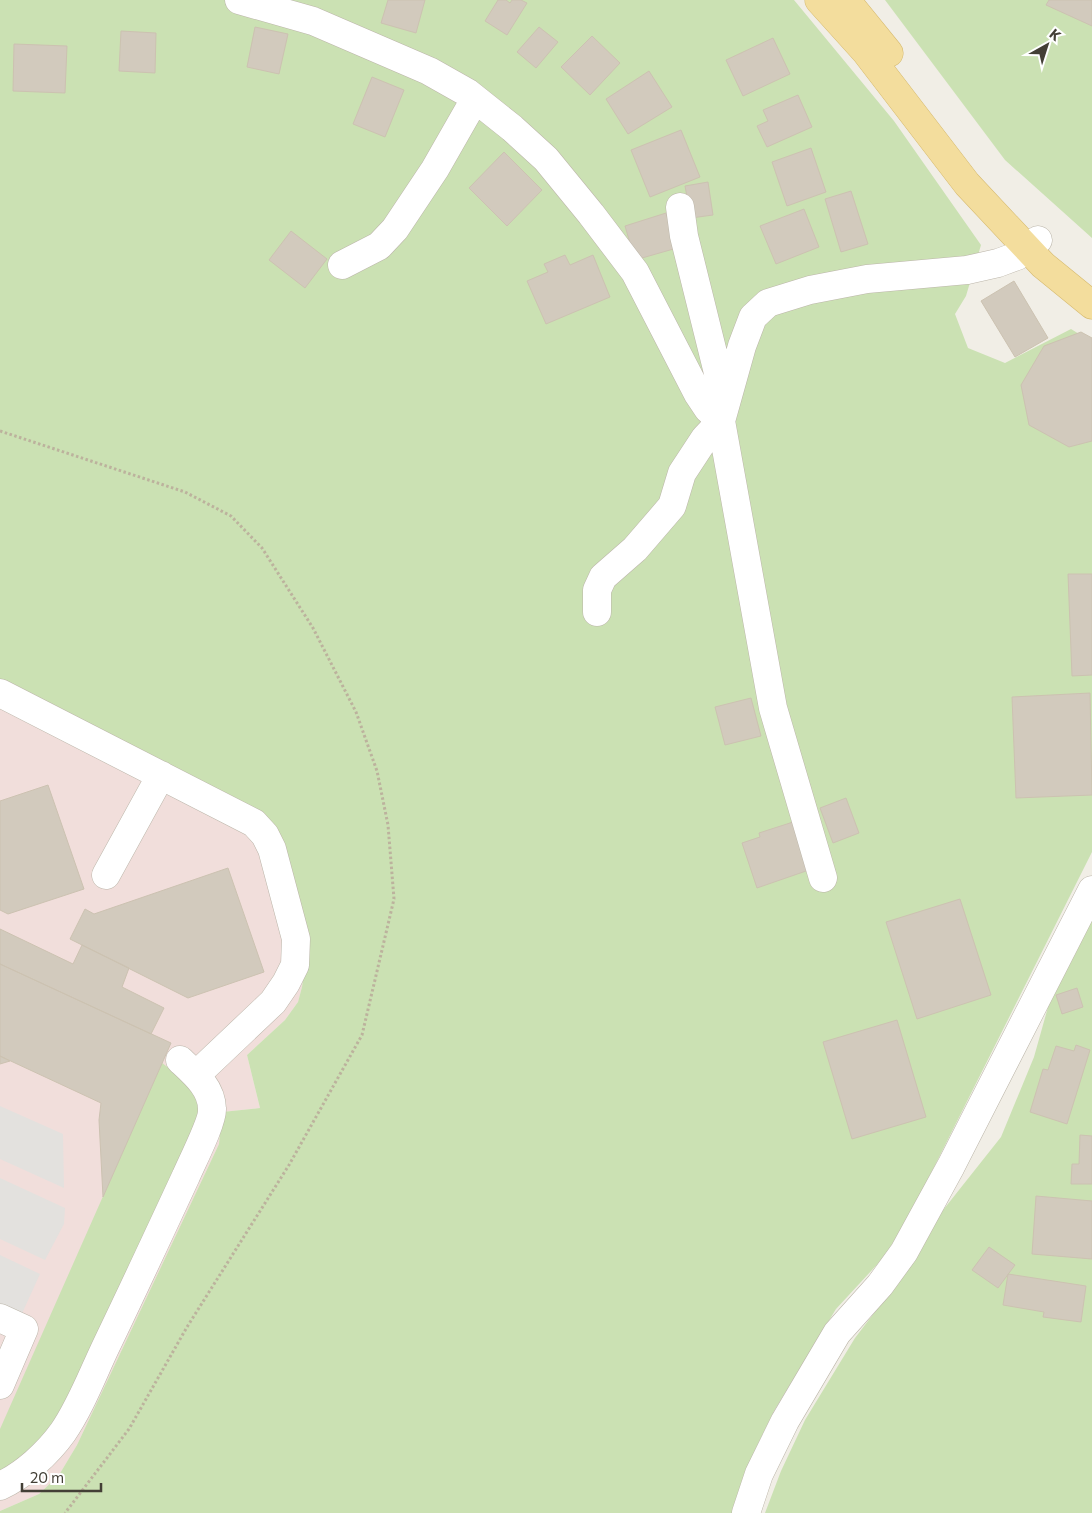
<svg xmlns="http://www.w3.org/2000/svg" width="1092" height="1513" viewBox="0 0 1092 1513" font-family="Commissioner,sans-serif">
  <rect width="100%" height="100%" fill="#f1eee6"/>
  <path fill="#f1dedb" d="M 0,682 L 266,818 L 307,953 L 302,987 L 298,1002 L 285,1020 L 247,1055 L 260,1108 L 222,1112 L 219,1144 L 77,1445 L 59,1475 L 39,1494 L 0,1511 Z"/>
  <path fill="#cbe1b3" d="M 0,0 L 794,0 L 894,121 L 981,245 L 966,296 L 955,314 L 968,348 L 1005,363 L 1071,329 L 1092,342 L 1092,852 L 909,1217 L 884,1257 L 836,1309 L 774,1411 L 747,1467 L 732,1513 L 0,1513 L 0,1511 L 39,1494 L 59,1475 L 77,1445 L 219,1144 L 222,1112 L 260,1108 L 247,1055 L 285,1020 L 298,1002 L 302,987 L 307,953 L 288,858 L 0,682 Z
    M 885,0 L 1092,0 L 1092,238 L 1005,160 Z
    M 1092,917 L 1092,1513 L 765,1513 L 781,1471 L 805,1420 L 855,1338 L 900,1279 L 936,1219 L 1001,1137 L 1034,1057 L 1050,1000 Z
    M 162,1063 L 185,1080 L 198,1092 L 200,1112 L 57,1427 L 0,1478 L 0,1429 Z"/>
  <path fill="#e3e1de" d="M 0,1106 L 63,1134 L 64,1188 L 0,1159 Z
    M 0,1178 L 65,1208 L 64,1224 L 45,1260 L 0,1239 Z
    M 0,1255 L 40,1274 L 19,1320 L 0,1311 Z"/>
  <path fill="#d2cabd" stroke="#ccc2b1" d="M 388,0 L 425,0 L 416,33 L 381,23 Z
    M 498,0 L 506,0 L 510,3 L 512,0 L 521,0 L 527,3 L 507,35 L 485,21 Z
    M 1049,0 L 1092,0 L 1092,26 L 1046,5 Z
    M 255,27 L 288,34 L 279,74 L 247,67 Z
    M 539,27 L 558,42 L 536,68 L 517,52 Z
    M 121,31 L 156,33 L 155,73 L 119,71 Z
    M 592,36 L 620,63 L 590,95 L 561,67 Z
    M 773,38 L 790,74 L 743,96 L 726,60 Z
    M 14,44 L 67,46 L 65,93 L 13,91 Z
    M 649,71 L 672,107 L 628,134 L 606,99 Z
    M 372,77 L 404,90 L 385,137 L 353,124 Z
    M 798,95 L 812,127 L 767,147 L 757,126 L 768,121 L 763,110 Z
    M 681,130 L 700,177 L 650,197 L 631,150 Z
    M 811,148 L 826,192 L 787,206 L 772,162 Z
    M 504,152 L 542,190 L 507,226 L 469,188 Z
    M 708,182 L 713,215 L 691,218 L 685,186 Z
    M 851,191 L 868,244 L 841,252 L 825,199 Z
    M 804,209 L 819,247 L 776,264 L 760,226 Z
    M 666,213 L 677,248 L 635,260 L 625,226 Z
    M 291,231 L 327,259 L 305,288 L 269,260 Z
    M 565,255 L 570,265 L 593,255 L 610,297 L 546,324 L 527,281 L 548,272 L 544,264 Z
    M 1014,281 L 1048,338 L 1015,357 L 981,301 Z
    M 1081,332 L 1092,338 L 1092,441 L 1069,447 L 1029,425 L 1021,385 L 1044,346 Z
    M 1068,574 L 1092,574 L 1092,675 L 1072,676 Z
    M 1090,693 L 1092,795 L 1016,798 L 1012,697 Z
    M 751,698 L 761,736 L 725,745 L 715,707 Z
    M 48,785 L 84,889 L 8,914 L 0,910 L 0,801 Z
    M 846,798 L 859,833 L 833,843 L 820,808 Z
    M 793,822 L 809,870 L 757,888 L 742,843 L 760,837 L 759,833 Z
    M 228,868 L 264,972 L 188,998 L 70,939 L 85,909 L 94,914 Z
    M 960,899 L 991,995 L 917,1019 L 886,922 Z
    M 0,929 L 73,964 L 82,945 L 129,968 L 122,987 L 164,1008 L 151,1034 L 0,964 Z
    M 0,964 L 171,1043 L 103,1197 L 99,1120 L 101,1103 L 0,1056 Z
    M 1077,988 L 1083,1007 L 1062,1014 L 1056,995 Z
    M 897,1020 L 926,1117 L 852,1139 L 823,1042 Z
    M 1076,1045 L 1090,1050 L 1067,1124 L 1030,1112 L 1043,1069 L 1048,1070 L 1056,1046 L 1074,1051 Z
    M 0,1056 L 10,1061 L 0,1064 Z
    M 1080,1135 L 1092,1136 L 1092,1184 L 1071,1184 L 1072,1164 L 1079,1164 Z
    M 1036,1196 L 1092,1201 L 1092,1259 L 1032,1254 Z
    M 989,1247 L 1015,1265 L 998,1288 L 972,1270 Z
    M 1008,1274 L 1086,1286 L 1081,1322 L 1043,1317 L 1044,1312 L 1003,1305 Z"/>
  <g fill="none" stroke-linecap="round" stroke-linejoin="round">
    <g stroke="#bcb6aa" stroke-width="29">
      <path id="minor" d="M 239,0 L 313,21 L 429,71 L 468,93 L 512,128 L 546,159 L 591,214 L 635,272 L 698,394 L 708,409 L 721,421 L 773,708 L 823,878
        M 680,207 L 684,236 L 720,381 L 721,404
        M 342,265 L 379,246 L 395,229 L 435,169 L 475,99
        M 597,612 L 597,590 L 603,577 L 635,549 L 672,506 L 682,473 L 705,438 L 721,421 L 742,346 L 753,317 L 768,303 L 810,290 L 867,279 L 967,270 L 998,263 L 1017,256 L 1038,240
        M 0,693 L 254,823 L 265,835 L 272,849 L 296,939 L 295,965 L 286,983 L 273,1002 L 196,1075
        M 106,875 L 161,775
        M 0,1318 L 24,1329 L 0,1385
        M 0,1486 C 24,1475 48,1453 63,1432 C 81,1406 93,1373 107,1344 C 134,1288 160,1232 186,1176 C 192,1162 213,1121 212,1109 C 212,1088 194,1073 180,1060
        M 746,1513 L 759,1474 L 785,1421 L 837,1333 L 880,1285 L 904,1252 L 951,1166 L 1092,890"/>
    </g>
    <g stroke="#d6ba6f" stroke-width="29">
      <path id="major" d="M 819,0 L 865,51 L 967,184 L 1043,265 L 1092,305
        M 846,0 L 889,53"/>
    </g>
    <path stroke="#bcb29d" stroke-width="3" stroke-dasharray="2.5 2.5" stroke-linecap="butt" d="M 0,431 L 185,492 L 231,516 L 262,548 L 313,628 L 356,712 L 377,771 L 388,825 L 394,899 L 362,1035 L 289,1165 L 187,1327 L 129,1429 L 65,1513"/>
    <use href="#minor" stroke="#fff" stroke-width="28"/>
    <use href="#major" stroke="#f3dd9d" stroke-width="28"/>
  </g>
  <g transform="translate(1047 45) rotate(39)" stroke="#ffffff" stroke-width="4" paint-order="stroke">
  <path d="M0-4L9 19L0 12L-9 19Z" fill="#433f36"/>
  <text y="-8" font-size="14" font-weight="bold" text-anchor="middle" fill="#433f36">K</text>
  </g>
  <path d="M22 1483v8h79v-8" fill="none" stroke="#433f36" stroke-width="2.5"/>
  <text x="30" y="1483" font-size="15" fill="#433f36" stroke="#ffffff" stroke-width="4" paint-order="stroke">20 m</text>
</svg>
